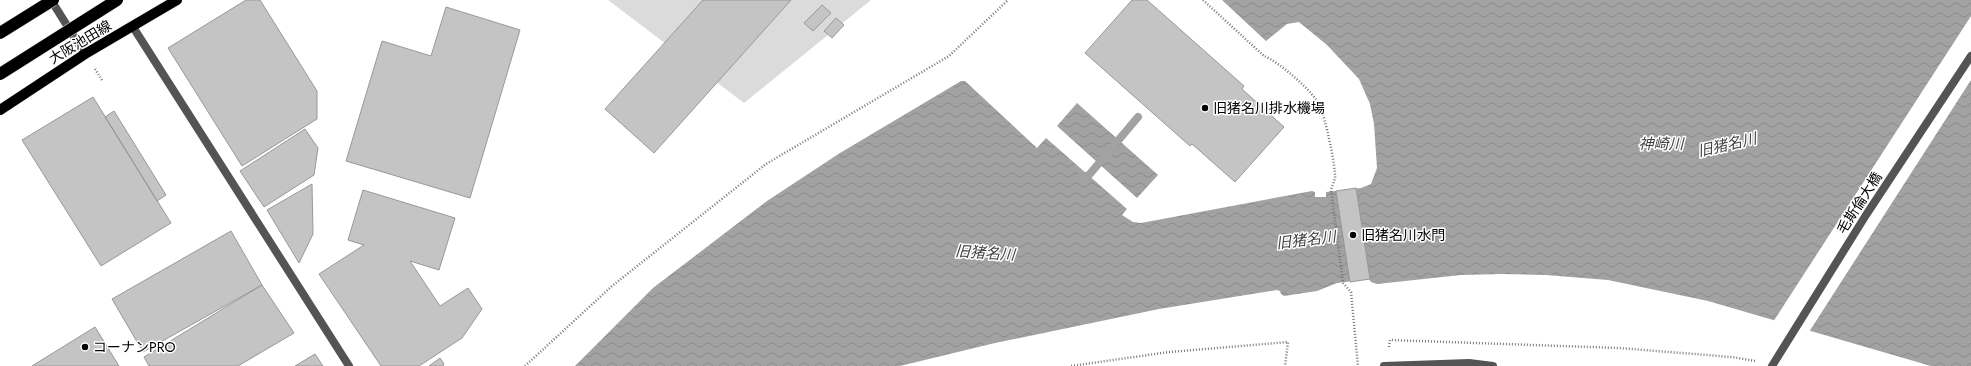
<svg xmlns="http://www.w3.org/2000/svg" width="1971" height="366" viewBox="0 0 1971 366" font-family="Jost,'Noto Sans JP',sans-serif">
  <defs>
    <pattern id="water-waves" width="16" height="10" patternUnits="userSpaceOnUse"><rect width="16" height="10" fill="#a2a2a2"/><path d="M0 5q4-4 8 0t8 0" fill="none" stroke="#8a8a8a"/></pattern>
  </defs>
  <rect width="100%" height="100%" fill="#fff"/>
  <path fill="#dbdbdb" d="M 608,0 L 871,0 L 744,103 Z"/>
  <path fill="url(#water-waves)" d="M 1222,0 L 1971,0 L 1971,366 L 1931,366 L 1708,301 L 1608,280 L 1546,275 L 1502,274 L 1461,275 L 1377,284 L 1371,282 L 1369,279 L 1337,283 L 1317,291 L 1284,296 L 1281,294 L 1280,291 L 1277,290 L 1159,309 L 995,343 L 900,366 L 575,366 L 653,288 L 767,201 L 840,153 L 961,81 L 965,81 L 1037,148 L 1046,138 L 1127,209 L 1122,215 L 1133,222 L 1141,223 L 1312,191 L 1315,192 L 1315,197 L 1326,197 L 1326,192 L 1361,188 L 1371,184 L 1377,168 L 1374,124 L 1370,104 L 1359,79 L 1327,45 L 1299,22 L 1287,24 L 1266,41 Z
    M 1077,103 L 1158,175 L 1137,198 L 1057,126 Z"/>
  <path fill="#fff" d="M 1971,16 L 1971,80 L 1879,223 L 1809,332 L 1773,322 Z"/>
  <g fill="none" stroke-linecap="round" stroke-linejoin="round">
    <path stroke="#a2a2a2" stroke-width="8" d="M 1080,178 L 1089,175 L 1138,117"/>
  </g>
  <path fill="#c4c4c4" stroke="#989898" d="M 246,0 L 260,0 L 317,91 L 317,119 L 242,166 L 168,48 Z
    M 703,0 L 791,0 L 654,153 L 605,109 Z
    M 1132,0 L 1147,0 L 1244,86 L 1242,89 L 1284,127 L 1235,182 L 1192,144 L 1190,146 L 1085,53 Z
    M 822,5 L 831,13 L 813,31 L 804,23 Z
    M 446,7 L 520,30 L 470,198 L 346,161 L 382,41 L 431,56 Z
    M 836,18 L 844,25 L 832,38 L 824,31 Z
    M 93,97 L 171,223 L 101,266 L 22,140 Z
    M 114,111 L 166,195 L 157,201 L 105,117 Z
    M 305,129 L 318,148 L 314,175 L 264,207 L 240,171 Z
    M 312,184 L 313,234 L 299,263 L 267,210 Z
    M 1356,188 L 1370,279 L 1350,282 L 1336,191 Z
    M 363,190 L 455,218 L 439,270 L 410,261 L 440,306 L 468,288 L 482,309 L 462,338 L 419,366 L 381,366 L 319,274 L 364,245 L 348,240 Z
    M 231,231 L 262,285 L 143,352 L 112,299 Z
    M 262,285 L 294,333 L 238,366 L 149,366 L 144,357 Z
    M 95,327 L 119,366 L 32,366 Z
    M 315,354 L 323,366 L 295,366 Z
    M 440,358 L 444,364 L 443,366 L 429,366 Z"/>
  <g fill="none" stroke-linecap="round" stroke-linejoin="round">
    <g stroke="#dbdbdb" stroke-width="11">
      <path id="primary" d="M 0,110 L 85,54 L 177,0"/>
    </g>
    <path stroke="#767676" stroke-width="2.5" stroke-dasharray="1 2" stroke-linecap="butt" d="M 1203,0 L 1264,56 C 1278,61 1314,92 1320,106 C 1325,116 1336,168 1335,178 C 1334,182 1332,186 1331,190 L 1343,283 L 1351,292 L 1358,366
      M 95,69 L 102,80
      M 1389,347 L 1390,340 L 1619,348 L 1732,357 L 1755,361
      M 525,366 L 612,286 L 766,164 L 949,56 L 1008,0
      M 1071,366 L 1169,352 L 1288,342 L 1285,366"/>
    <path stroke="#545454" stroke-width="8" d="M 133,27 L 349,366"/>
    <path stroke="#545454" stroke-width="8" d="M 1384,366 L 1469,363 L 1493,366"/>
    <path stroke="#545454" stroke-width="8" d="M 51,0 L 85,54"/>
    <use href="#primary" stroke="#000" stroke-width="10"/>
    <g stroke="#dbdbdb" stroke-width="13" stroke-linecap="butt">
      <path id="motorway-bridge" d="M 0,33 L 53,0
        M 0,74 L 117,0"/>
    </g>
    <path stroke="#545454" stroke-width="8" d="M 1772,366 L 1866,215 L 1971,56"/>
    <use href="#motorway-bridge" stroke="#000" stroke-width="12"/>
  </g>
  <g fill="#000" stroke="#fff" stroke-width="1.5">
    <circle cx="1205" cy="108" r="4"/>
    <circle cx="1353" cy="235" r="4"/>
    <circle cx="85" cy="347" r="4"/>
  </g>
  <g text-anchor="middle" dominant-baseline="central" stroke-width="3" stroke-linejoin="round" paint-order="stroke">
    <g font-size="14" fill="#000" stroke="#fff">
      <text transform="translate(80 42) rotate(-31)">大阪池田線</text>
      <text transform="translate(1859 203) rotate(-57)">毛斯倫大橋</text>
    </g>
    <g font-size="14" fill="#000" stroke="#fff" text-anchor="start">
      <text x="1213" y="108">旧猪名川排水機場</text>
      <text x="1361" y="235">旧猪名川水門</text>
      <text x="93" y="347">コーナンPRO</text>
    </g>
    <g font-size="15" font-style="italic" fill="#434343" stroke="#fff">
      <text x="1661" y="144">神崎川</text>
      <text transform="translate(1727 145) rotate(-13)">旧猪名川</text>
      <text transform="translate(1306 240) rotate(-7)">旧猪名川</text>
      <text transform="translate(985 253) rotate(4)">旧猪名川</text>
    </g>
  </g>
</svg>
